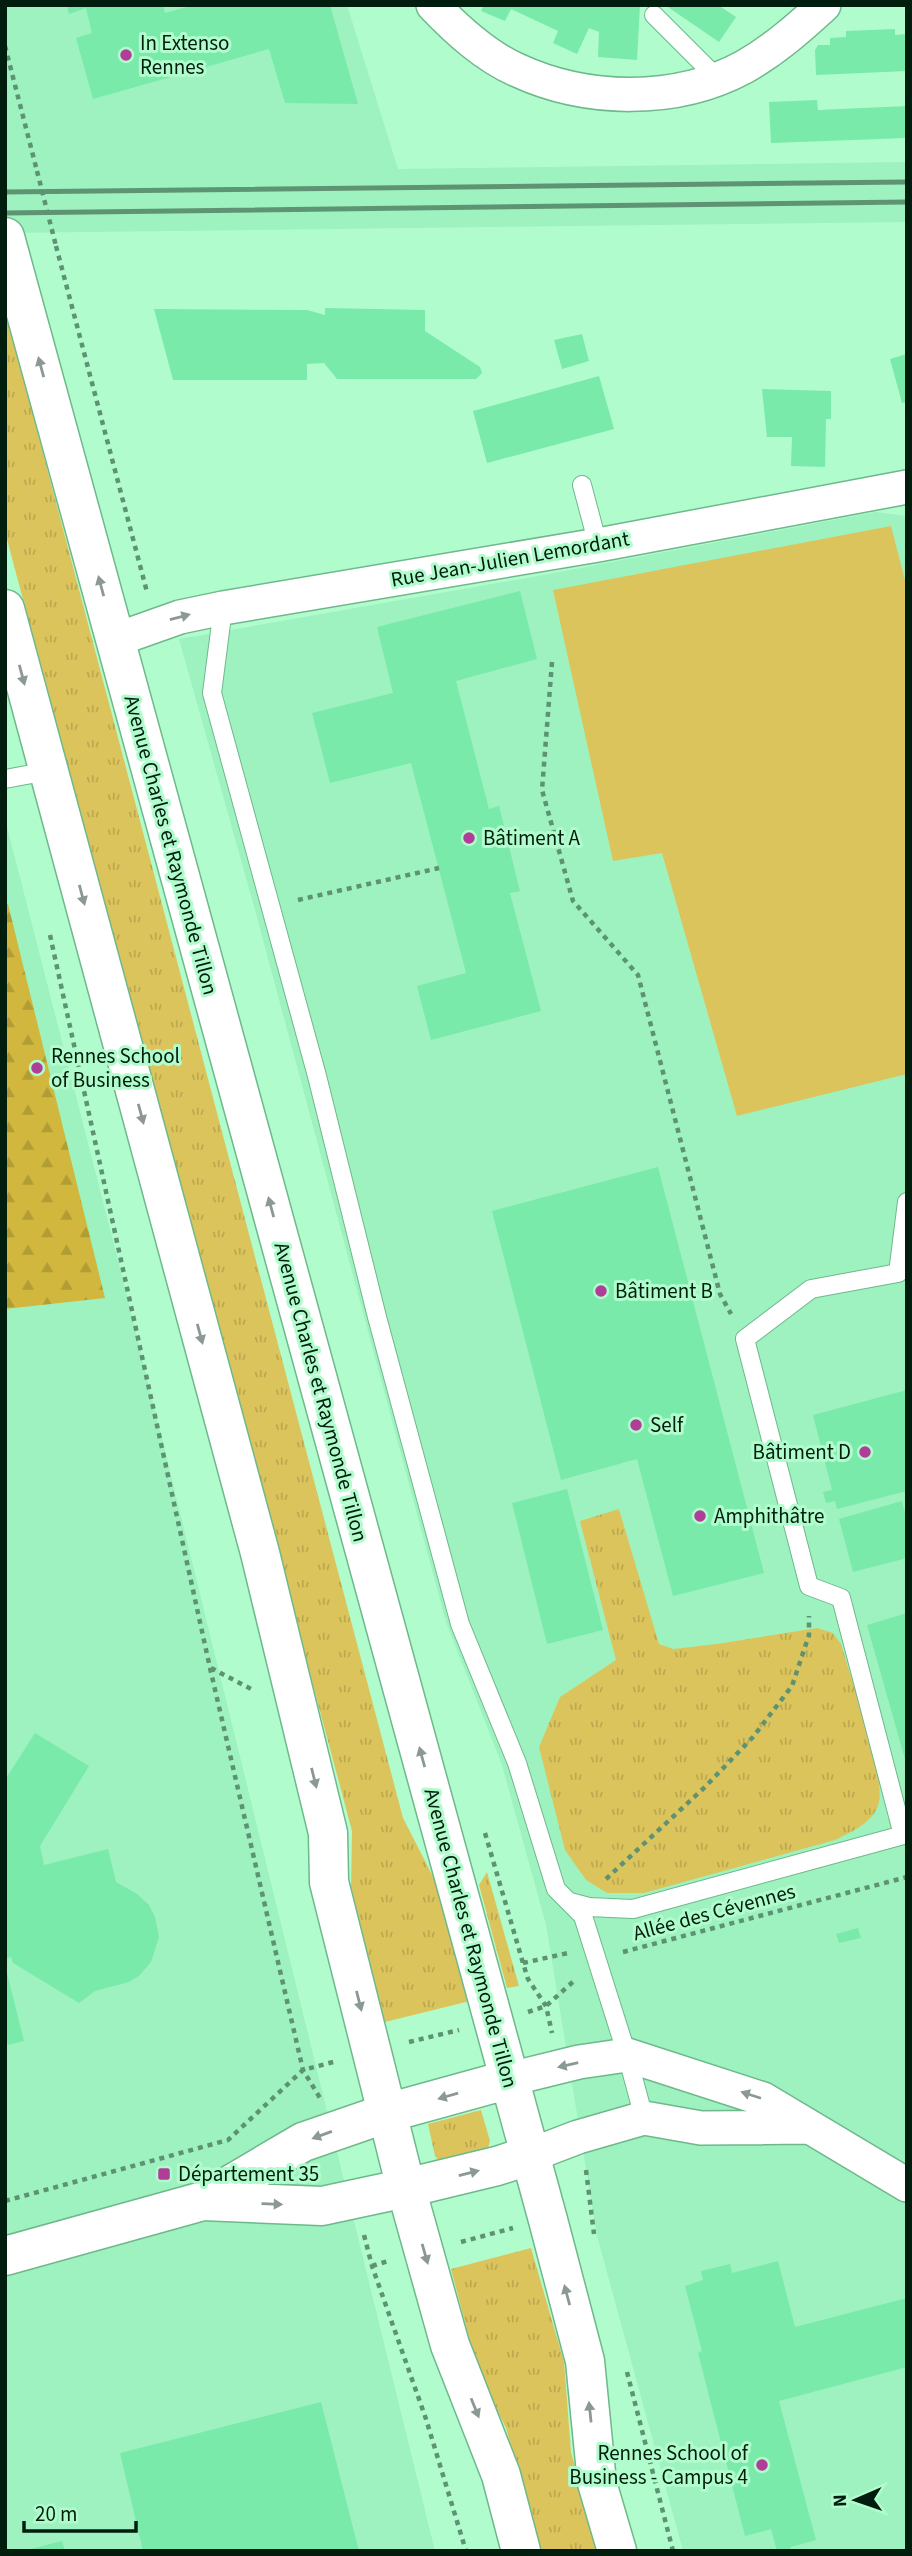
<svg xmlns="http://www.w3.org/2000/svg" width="912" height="2556" viewBox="0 0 912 2556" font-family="'Source Sans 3',sans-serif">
  <defs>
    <pattern id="grass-tufts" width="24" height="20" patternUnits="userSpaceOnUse" patternTransform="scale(1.75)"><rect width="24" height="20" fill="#dcc45c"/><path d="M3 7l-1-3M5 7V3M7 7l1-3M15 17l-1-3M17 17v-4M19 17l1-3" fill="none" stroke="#bba84f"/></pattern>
    <pattern id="forest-firs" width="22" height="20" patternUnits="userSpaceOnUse" patternTransform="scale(1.75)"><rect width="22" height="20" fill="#d1b73d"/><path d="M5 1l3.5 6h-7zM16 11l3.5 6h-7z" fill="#b29d34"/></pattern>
  </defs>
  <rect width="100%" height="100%" fill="#b1fccd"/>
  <path fill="#9ef2bf" d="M 5,5 L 347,5 L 398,169 L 907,162 L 907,222 L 5,233 Z
    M 876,512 L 907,516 L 907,2551 L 683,2551 L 597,2236 L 546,1925 L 502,1765 L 446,1622 L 255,910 L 179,639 L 543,575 Z
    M 5,819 L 119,1264 L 435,2551 L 5,2551 Z"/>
  <path fill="url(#grass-tufts)" d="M 5,309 L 403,1818 L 444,1898 L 470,2001 L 385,2022 L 351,1887 L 352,1831 L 5,532 Z
    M 619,1509 L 659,1644 L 673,1649 L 717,1644 L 817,1628 L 833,1633 L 841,1644 C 850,1676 885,1774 879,1802 C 875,1822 851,1832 835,1840 L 644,1893 L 607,1893 L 586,1880 L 565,1850 L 539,1747 L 560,1697 L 616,1660 L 580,1521 Z
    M 487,1872 L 519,1986 L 507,1988 L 479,1885 Z
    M 481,2110 L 490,2141 L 488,2148 L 440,2162 L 435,2156 L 428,2124 Z
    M 531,2248 L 564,2362 L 571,2452 L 598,2551 L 540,2551 L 506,2428 L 478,2372 L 451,2269 Z"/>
  <path fill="url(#forest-firs)" d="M 5,903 L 8,904 L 105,1298 L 5,1309 Z"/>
  <path fill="#dcc45c" d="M 891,526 L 907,588 L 907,1074 L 737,1116 L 662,853 L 613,861 L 553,590 Z"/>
  <path fill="#79eaa9" d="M 67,5 L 163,5 L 165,13 L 194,5 L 330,5 L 358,104 L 285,103 L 269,49 L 93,99 L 76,38 L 92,33 L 86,8 L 69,14 Z
    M 484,5 L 640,5 L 637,60 L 598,57 L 599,32 L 589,28 L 577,54 L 553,43 L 558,31 L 511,9 L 505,21 L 481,11 Z
    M 665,5 L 718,5 L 736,17 L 719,42 Z
    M 895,29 L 895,35 L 907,34 L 907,71 L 816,75 L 815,50 L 818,45 L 830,45 L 830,38 L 846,37 L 846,31 Z
    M 817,100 L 818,110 L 907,106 L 907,138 L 771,143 L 769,102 Z
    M 325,308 L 425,310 L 425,331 L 480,367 L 482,373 L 476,379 L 337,379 L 324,363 L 307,364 L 307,380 L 173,380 L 154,309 L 307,310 L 325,315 Z
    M 582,334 L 589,361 L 562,369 L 554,340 Z
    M 907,354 L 907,402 L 902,403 L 890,359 Z
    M 599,376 L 614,429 L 487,463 L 473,411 Z
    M 762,389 L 831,391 L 831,419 L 826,419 L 825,467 L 791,466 L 792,437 L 767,437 Z
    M 520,591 L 537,659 L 456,681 L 489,809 L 499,806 L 520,891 L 510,893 L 541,1011 L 431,1040 L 417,986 L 466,973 L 411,763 L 330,783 L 312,713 L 393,693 L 377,627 Z
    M 658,1167 L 764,1573 L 673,1596 L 637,1459 L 561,1480 L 492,1211 Z
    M 907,1390 L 907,1491 L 837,1509 L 835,1501 L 826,1503 L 823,1492 L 832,1490 L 813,1415 Z
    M 567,1489 L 603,1630 L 547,1644 L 512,1503 Z
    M 902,1501 L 907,1520 L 907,1558 L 853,1572 L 839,1519 Z
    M 907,1613 L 907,1762 L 906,1763 L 867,1625 Z
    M 35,1733 L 89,1766 L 40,1846 L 44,1865 L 108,1849 L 116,1882 L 137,1894 L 149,1905 L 155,1917 L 159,1937 L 151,1962 L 139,1976 L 129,1982 L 95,1991 L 79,2003 L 13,1963 L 11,1957 L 5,1959 L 5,1780 Z
    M 858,1928 L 861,1938 L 839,1943 L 836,1934 Z
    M 5,1965 L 24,2041 L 8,2045 L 5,2033 Z
    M 778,2261 L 795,2327 L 907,2298 L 907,2367 L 779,2401 L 816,2540 L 791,2547 L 789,2551 L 777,2551 L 771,2529 L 745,2536 L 698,2353 L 702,2351 L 685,2286 L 703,2280 L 701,2271 L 730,2264 L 732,2273 Z
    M 321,2402 L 359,2551 L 143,2551 L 120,2453 Z
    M 62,2541 L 65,2551 L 27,2551 L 27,2550 Z"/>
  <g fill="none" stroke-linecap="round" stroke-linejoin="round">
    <g stroke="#6eb88c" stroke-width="20">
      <path id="lane" d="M 654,15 L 717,78
        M 582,485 L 598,545
        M 223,608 L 212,693 L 317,1076 L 377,1317 L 460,1624 L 517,1763 L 556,1889 L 583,1916 L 627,2055 L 644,2118
        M 5,779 L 48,771
        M 903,1835 L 841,1598 L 809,1586 L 745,1339 L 811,1289 L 898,1273 L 907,1202
        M 570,1902 L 589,1907 L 633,1909 L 907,1834"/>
    </g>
    <g stroke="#6eb88c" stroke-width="36">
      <path id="street" d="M 433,5 C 457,30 485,56 517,70 C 586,102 676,104 744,67 C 774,50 799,28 824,5
        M 115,640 L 180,617 L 223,608 L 598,545 L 907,487
        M 510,2079 L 579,2062 L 627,2055 L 763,2099 L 907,2185
        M 531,2155 L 578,2137 L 644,2118 L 701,2128 L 809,2127"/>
    </g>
    <g stroke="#6eb88c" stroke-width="41">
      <path id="secondary" d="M 203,2201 L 322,2206 L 406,2188
        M 5,2256 L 203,2201 L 303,2142 L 387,2113"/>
    </g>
    <g stroke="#6eb88c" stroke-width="41">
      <path id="primary" d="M 5,237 L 548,2220 L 585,2361 L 597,2483 L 617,2551
        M 5,609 L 260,1553 L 328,1833 L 329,1882 L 406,2188 L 450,2345 L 501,2475 L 521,2551
        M 387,2113 L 510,2079
        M 406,2188 L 497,2166 L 531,2155"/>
    </g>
    <path stroke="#5d9272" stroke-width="4.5" stroke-dasharray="5 5" stroke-linecap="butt" d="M 5,46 L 37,171
      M 56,246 L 147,592
      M 552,662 L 542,790 L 573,901 L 638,975 L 720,1294 L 731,1314
      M 298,900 L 439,868
      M 50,935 L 210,1668 L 303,2070 L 320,2098
      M 211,1668 L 253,1690
      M 485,1833 L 523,1963 L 528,1979 L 546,2006 L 552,2033
      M 606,1879 L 705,1787 L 753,1737 L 792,1686 L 809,1635 L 809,1616
      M 623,1952 L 907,1877
      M 523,1963 L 568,1953
      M 528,2012 L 546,2006 L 575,1980
      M 409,2042 L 459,2030
      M 586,2170 L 594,2234
      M 5,2201 L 228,2140 L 303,2070 L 337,2061
      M 364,2235 L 372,2266 L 426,2419 L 466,2551
      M 461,2242 L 513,2228
      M 372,2266 L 388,2261
      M 627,2372 L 673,2551"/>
    <use href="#lane" stroke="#fff" stroke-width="18"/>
    <use href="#street" stroke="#fff" stroke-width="33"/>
    <use href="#secondary" stroke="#fff" stroke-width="38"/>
    <use href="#primary" stroke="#fff" stroke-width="38"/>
    <path stroke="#5e9473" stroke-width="5" d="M 5,192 L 907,182
      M 5,213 L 907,202"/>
    <path stroke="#5d9272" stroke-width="4.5" stroke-dasharray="5 5" stroke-linecap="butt" d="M 37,171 L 56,246"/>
  </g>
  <defs><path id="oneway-solid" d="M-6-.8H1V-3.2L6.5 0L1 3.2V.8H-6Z" transform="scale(1.75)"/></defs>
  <g fill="#8c9992">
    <use href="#oneway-solid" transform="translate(41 367) rotate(-105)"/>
    <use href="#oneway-solid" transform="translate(101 586) rotate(-105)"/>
    <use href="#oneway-solid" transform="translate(180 617) rotate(-15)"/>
    <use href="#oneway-solid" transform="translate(22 675) rotate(75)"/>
    <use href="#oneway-solid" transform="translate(82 895) rotate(75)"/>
    <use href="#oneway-solid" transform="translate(141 1114) rotate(75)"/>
    <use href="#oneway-solid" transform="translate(271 1207) rotate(-105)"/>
    <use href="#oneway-solid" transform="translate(200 1334) rotate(75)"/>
    <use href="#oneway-solid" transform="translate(422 1757) rotate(-105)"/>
    <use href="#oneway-solid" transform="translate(314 1778) rotate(76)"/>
    <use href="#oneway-solid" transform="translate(359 2001) rotate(76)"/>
    <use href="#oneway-solid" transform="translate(568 2065) rotate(167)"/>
    <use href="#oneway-solid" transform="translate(751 2095) rotate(-162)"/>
    <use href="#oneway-solid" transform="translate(448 2096) rotate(164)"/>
    <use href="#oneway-solid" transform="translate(322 2135) rotate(160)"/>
    <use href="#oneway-solid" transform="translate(469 2173) rotate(-14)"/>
    <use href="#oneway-solid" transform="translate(272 2204) rotate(2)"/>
    <use href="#oneway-solid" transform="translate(425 2254) rotate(74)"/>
    <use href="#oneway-solid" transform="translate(567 2295) rotate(-105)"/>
    <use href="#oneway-solid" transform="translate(475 2408) rotate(68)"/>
    <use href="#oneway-solid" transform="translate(590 2412) rotate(-96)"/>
  </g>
  <g fill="#b03e99" stroke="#b1fccd" stroke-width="2.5">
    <circle cx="126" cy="55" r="7"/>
    <circle cx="469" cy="838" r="7"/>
    <circle cx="37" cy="1068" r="7"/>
    <circle cx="601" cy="1291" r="7"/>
    <circle cx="636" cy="1425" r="7"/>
    <circle cx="865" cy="1452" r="7"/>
    <circle cx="700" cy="1516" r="7"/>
    <rect x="157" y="2167" width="14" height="14" rx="3.5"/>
    <circle cx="762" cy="2465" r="7"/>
  </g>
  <g text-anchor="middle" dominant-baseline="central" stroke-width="6" stroke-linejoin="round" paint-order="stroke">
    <g font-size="21" fill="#001d0d" stroke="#b1fccd" text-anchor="start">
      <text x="140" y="43">In Extenso<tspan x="140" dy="24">Rennes</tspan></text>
      <text x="483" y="838">Bâtiment A</text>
      <text x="51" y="1056">Rennes School<tspan x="51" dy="24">of Business</tspan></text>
      <text x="615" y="1291">Bâtiment B</text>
      <text x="650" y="1425">Self</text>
      <text x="851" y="1452" text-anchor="end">Bâtiment D</text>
      <text x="714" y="1516">Amphithâtre</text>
      <text x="178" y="2174">Département 35</text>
      <text x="748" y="2453" text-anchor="end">Rennes School of<tspan x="748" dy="24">Business - Campus 4</tspan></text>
    </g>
    <g font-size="21" fill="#001d0d" stroke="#b1fccd">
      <text transform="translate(510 559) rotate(-10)">Rue Jean-Julien Lemordant</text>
      <text transform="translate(171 845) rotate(75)">Avenue Charles et Raymonde Tillon</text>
      <text transform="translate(321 1392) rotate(75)">Avenue Charles et Raymonde Tillon</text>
      <text transform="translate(714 1912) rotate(-15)">Allée des Cévennes</text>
      <text transform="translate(471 1938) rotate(75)">Avenue Charles et Raymonde Tillon</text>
    </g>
  </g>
  <rect width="912" height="2556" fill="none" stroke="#001d0d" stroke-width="14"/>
  <g transform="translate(856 2500) rotate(268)" stroke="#b1fccd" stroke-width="5" paint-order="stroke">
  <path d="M0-5L12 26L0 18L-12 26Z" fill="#001d0d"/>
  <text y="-10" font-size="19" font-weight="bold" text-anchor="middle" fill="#001d0d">N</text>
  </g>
  <path d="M24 2521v10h112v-10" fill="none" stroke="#001d0d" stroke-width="3.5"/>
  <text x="35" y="2521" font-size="21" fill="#001d0d" stroke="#b1fccd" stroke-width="5" paint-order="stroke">20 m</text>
</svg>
